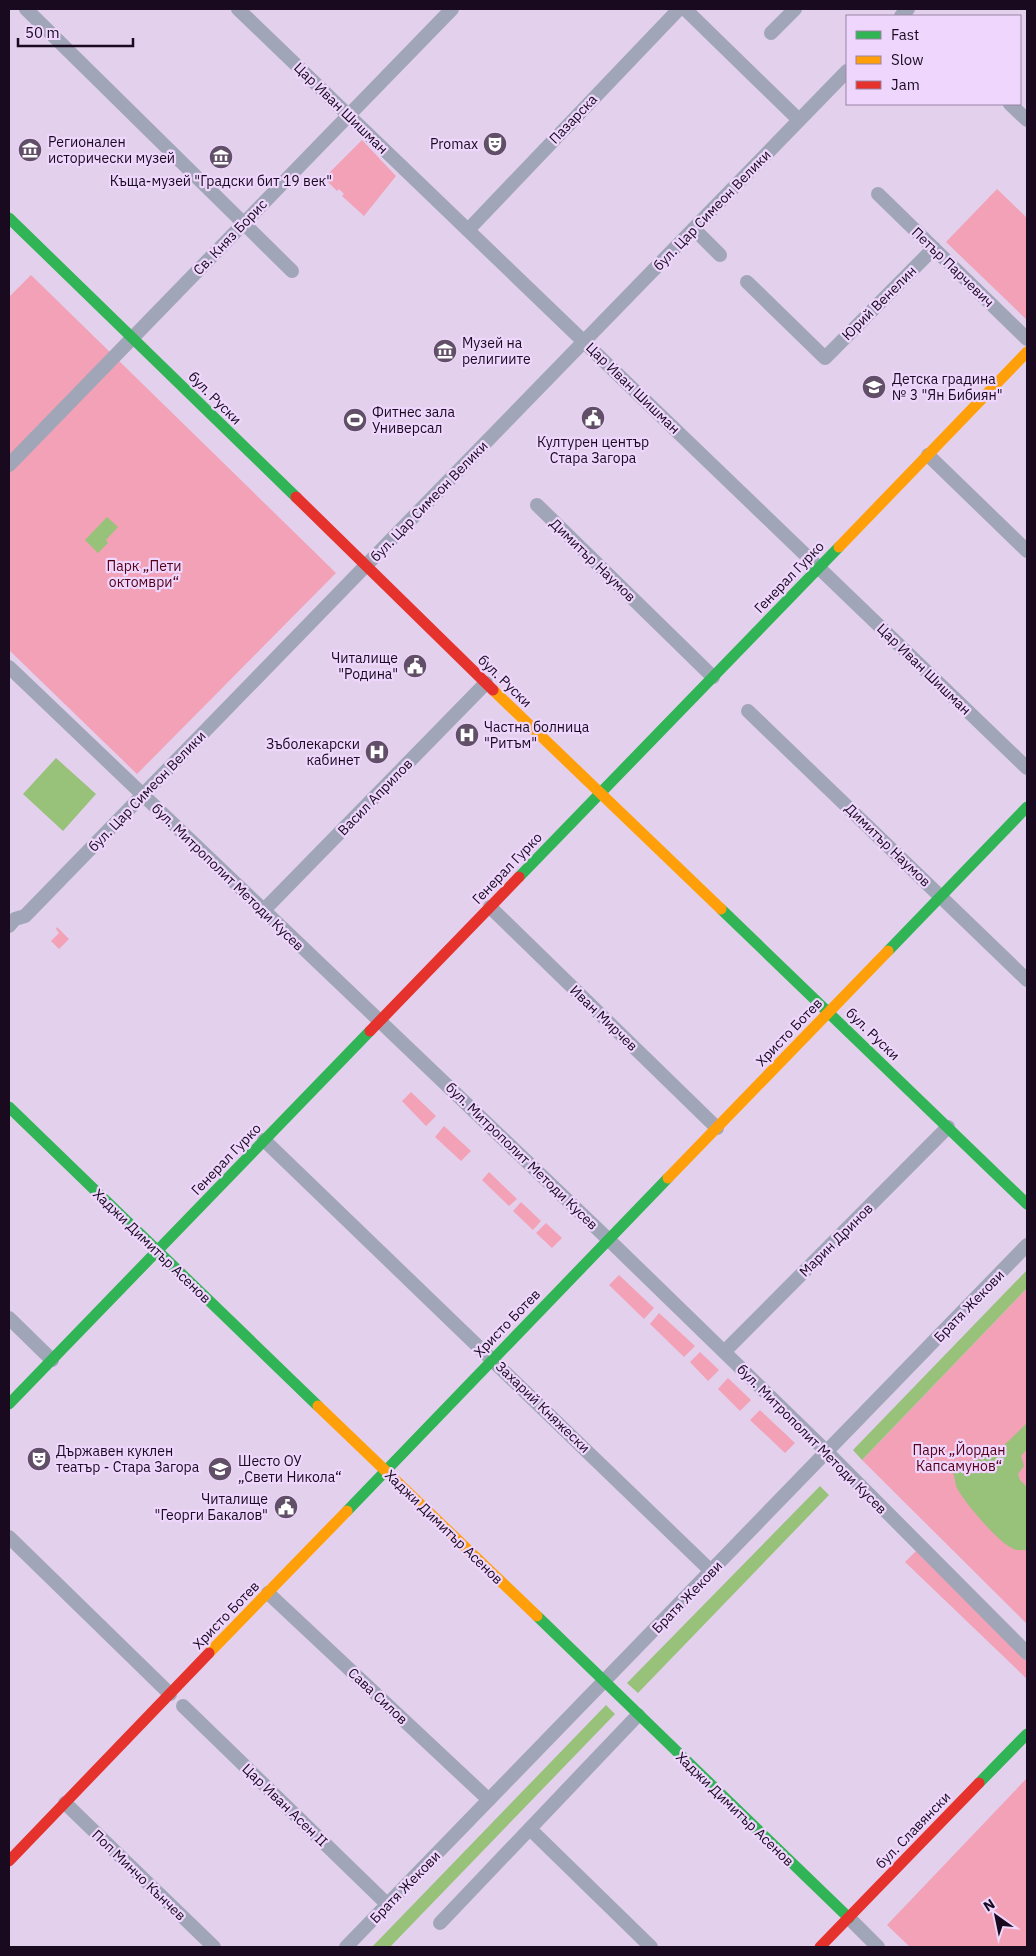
<svg xmlns="http://www.w3.org/2000/svg" width="1036" height="1956" viewBox="0 0 1036 1956" font-family="'IBM Plex Sans',sans-serif">
  <rect width="100%" height="100%" fill="#e3d0ec"/>
  <path fill="#f2a1b6" d="M 362,140 L 396,176 L 364,216 L 342,196 L 344,194 L 339,189 L 337,191 L 324,178 Z
    M 997,189 L 1027,218 L 1027,320 L 946,242 Z
    M 31,275 L 336,573 L 137,774 L 9,650 L 9,297 Z
    M 57,927 L 69,939 L 59,949 L 51,941 L 59,933 L 56,929 Z
    M 411,1092 L 436,1116 L 426,1126 L 402,1101 Z
    M 444,1126 L 471,1151 L 461,1161 L 435,1137 Z
    M 489,1172 L 517,1199 L 509,1206 L 482,1180 Z
    M 521,1202 L 541,1221 L 533,1230 L 513,1211 Z
    M 546,1223 L 562,1238 L 552,1248 L 536,1233 Z
    M 619,1275 L 654,1308 L 644,1319 L 609,1285 Z
    M 1027,1288 L 1027,1624 L 862,1460 Z
    M 659,1313 L 695,1346 L 684,1357 L 650,1324 Z
    M 700,1352 L 719,1370 L 708,1381 L 690,1362 Z
    M 728,1378 L 751,1400 L 740,1411 L 718,1389 Z
    M 760,1410 L 795,1443 L 785,1453 L 750,1420 Z
    M 916,1551 L 1027,1657 L 1027,1679 L 905,1562 Z
    M 1027,1778 L 1027,1947 L 910,1947 L 887,1925 Z"/>
  <path fill="#98c17a" d="M 107,517 L 118,527 L 106,540 L 108,543 L 98,553 L 85,540 Z
    M 56,758 L 96,794 L 63,831 L 23,794 Z
    M 1027,1270 L 1027,1288 L 862,1460 L 853,1450 Z
    M 1027,1423 L 1027,1449 L 1021,1456 L 1024,1466 L 1018,1474 L 1020,1480 L 1027,1487 L 1027,1550 C 1022,1550 1016,1551 1012,1548 C 997,1541 965,1503 957,1488 C 954,1481 956,1476 951,1470 L 955,1462 C 991,1463 1003,1446 1027,1423 Z
    M 820,1486 L 829,1495 L 638,1693 L 627,1683 Z
    M 606,1705 L 615,1714 L 390,1947 L 372,1947 Z"/>
  <g fill="none" stroke-linecap="round" stroke-linejoin="round">
    <path stroke="#a0a6b7" stroke-width="14" d="M 26,9 L 292,271
      M 238,9 L 1027,768
      M 685,9 L 799,120
      M 901,16 L 908,9
      M 771,33 L 795,9
      M 1010,104 L 1027,120
      M 878,194 L 1027,339
      M 694,229 L 720,255
      M 468,230 L 679,9
      M 747,282 L 825,358 L 934,248
      M 928,455 L 1027,551
      M 9,465 L 452,9
      M 537,505 L 713,677
      M 9,667 L 609,1240 L 827,1452 L 1027,1653
      M 748,711 L 1027,980
      M 490,907 L 717,1128
      M 263,911 L 486,683
      M 9,926 L 15,919 L 25,916 L 847,71
      M 264,1140 L 712,1572
      M 9,1318 L 52,1360
      M 724,1352 L 948,1127
      M 9,1537 L 170,1694
      M 268,1593 L 489,1800
      M 183,1706 L 388,1905
      M 65,1803 L 214,1947
      M 530,1829 L 651,1947
      M 849,1918 L 878,1947
      M 440,1923 L 638,1715
      M 346,1947 L 1027,1245"/>
    <path stroke="#30b455" stroke-width="11" d="M 9,218 L 296,497
      M 519,877 L 839,547
      M 721,909 L 1027,1204
      M 888,951 L 1027,807
      M 9,1107 L 318,1406
      M 9,1404 L 370,1031
      M 347,1511 L 668,1178
      M 537,1616 L 849,1918
      M 979,1783 L 1027,1734"/>
    <path stroke="#ff9f0a" stroke-width="11" d="M 839,547 L 1027,352
      M 493,690 L 721,909
      M 668,1178 L 888,951
      M 318,1406 L 537,1616
      M 209,1653 L 347,1511"/>
    <path stroke="#e5322d" stroke-width="11" d="M 296,497 L 493,690
      M 370,1031 L 519,877
      M 9,1861 L 209,1653
      M 820,1947 L 979,1783"/>
  </g>
  <defs>
    <g id="theatre-disc" transform="scale(1.25)"><circle r="9.5" fill="#604f67" stroke="#efd6fc"/><path d="M-5-5.5Q0-4 5-5.5V0Q5 5 0 6Q-5 5-5 0ZM-3.3-2.5H-1v1.5H-3.3ZM1-2.5H3.3v1.5H1ZM-2.8 1Q0 5.5 2.8 1Z" fill="#fff"/></g>
    <g id="museum-disc" transform="scale(1.25)"><circle r="9.5" fill="#604f67" stroke="#efd6fc"/><path d="M0-6L6-3V-2H-6V-3ZM-5-1h2V3h-2ZM-1-1h2V3h-2ZM3-1h2V3H3ZM-6 4H6V6H-6Z" fill="#fff"/></g>
    <g id="school-disc" transform="scale(1.25)"><circle r="9.5" fill="#604f67" stroke="#efd6fc"/><path d="M0-5L7-2L0 1L-7-2ZM-4 1L0 2.5L4 1V4Q0 6-4 4Z" fill="#fff"/></g>
    <g id="civic-disc" transform="scale(1.25)"><circle r="9.5" fill="#604f67" stroke="#efd6fc"/><path d="M-.6-6.5H3V-4.5H.6V-3L4-1V1h2V6H-6V1h2V-1L-.6-3ZM-1.2 2.5V6h2.4V2.5Z" fill="#fff"/></g>
    <g id="stadium-disc" transform="scale(1.25)"><circle r="9.5" fill="#604f67" stroke="#efd6fc"/><path d="M0-5a6.5 5 0 1 0 0 10a6.5 5 0 1 0 0-10ZM-3.5-1.8h7v3.6h-7Z" fill="#fff"/></g>
    <g id="hospital-disc" transform="scale(1.25)"><circle r="9.5" fill="#604f67" stroke="#efd6fc"/><path d="M-5-5h3v3.5h4V-5h3V5h-3V1.5h-4V5h-3Z" fill="#fff"/></g>
  </defs>
  <g fill-rule="evenodd">
    <use href="#theatre-disc" x="495" y="144"/>
    <use href="#museum-disc" x="30" y="150"/>
    <use href="#museum-disc" x="221" y="157"/>
    <use href="#museum-disc" x="445" y="351"/>
    <use href="#school-disc" x="874" y="387"/>
    <use href="#civic-disc" x="593" y="418"/>
    <use href="#stadium-disc" x="355" y="420"/>
    <use href="#civic-disc" x="415" y="666"/>
    <use href="#hospital-disc" x="467" y="735"/>
    <use href="#hospital-disc" x="377" y="752"/>
    <use href="#theatre-disc" x="39" y="1459"/>
    <use href="#school-disc" x="220" y="1469"/>
    <use href="#civic-disc" x="286" y="1507"/>
  </g>
  <g text-anchor="middle" dominant-baseline="central" stroke-width="4.5" stroke-linejoin="round" paint-order="stroke">
    <g font-size="14" fill="#190a20" stroke="#efd6fc">
      <text transform="translate(341 108) rotate(44)">Цар Иван Шишман</text>
      <text transform="translate(573 119) rotate(-46)">Пазарска</text>
      <text transform="translate(712 210) rotate(-46)">бул. Цар Симеон Велики</text>
      <text transform="translate(230 237) rotate(-46)">Св. Княз Борис</text>
      <text transform="translate(953 267) rotate(44)">Петър Парчевич</text>
      <text transform="translate(879 303) rotate(-45)">Юрий Венелин</text>
      <text transform="translate(633 388) rotate(44)">Цар Иван Шишман</text>
      <text transform="translate(215 398) rotate(45)">бул. Руски</text>
      <text transform="translate(429 501) rotate(-46)">бул. Цар Симеон Велики</text>
      <text transform="translate(593 560) rotate(44)">Димитър Наумов</text>
      <text transform="translate(789 577) rotate(-46)">Генерал Гурко</text>
      <text transform="translate(924 669) rotate(44)">Цар Иван Шишман</text>
      <text transform="translate(505 681) rotate(44)">бул. Руски</text>
      <text transform="translate(147 791) rotate(-46)">бул. Цар Симеон Велики</text>
      <text transform="translate(375 797) rotate(-46)">Васил Априлов</text>
      <text transform="translate(888 845) rotate(44)">Димитър Наумов</text>
      <text transform="translate(507 868) rotate(-46)">Генерал Гурко</text>
      <text transform="translate(228 877) rotate(44)">бул. Митрополит Методи Кусев</text>
      <text transform="translate(604 1018) rotate(44)">Иван Мирчев</text>
      <text transform="translate(789 1032) rotate(-46)">Христо Ботев</text>
      <text transform="translate(873 1034) rotate(44)">бул. Руски</text>
      <text transform="translate(522 1156) rotate(44)">бул. Митрополит Методи Кусев</text>
      <text transform="translate(226 1159) rotate(-46)">Генерал Гурко</text>
      <text transform="translate(836 1240) rotate(-45)">Марин Дринов</text>
      <text transform="translate(152 1246) rotate(44)">Хаджи Димитър Асенов</text>
      <text transform="translate(969 1306) rotate(-46)">Братя Жекови</text>
      <text transform="translate(507 1323) rotate(-46)">Христо Ботев</text>
      <text transform="translate(543 1407) rotate(44)">Захарий Княжески</text>
      <text transform="translate(812 1439) rotate(45)">бул. Митрополит Методи Кусев</text>
      <text transform="translate(444 1527) rotate(44)">Хаджи Димитър Асенов</text>
      <text transform="translate(687 1597) rotate(-46)">Братя Жекови</text>
      <text transform="translate(226 1615) rotate(-46)">Христо Ботев</text>
      <text transform="translate(378 1696) rotate(43)">Сава Силов</text>
      <text transform="translate(285 1805) rotate(44)">Цар Иван Асен II</text>
      <text transform="translate(735 1809) rotate(44)">Хаджи Димитър Асенов</text>
      <text transform="translate(913 1830) rotate(-46)">бул. Славянски</text>
      <text transform="translate(139 1875) rotate(44)">Поп Минчо Кънчев</text>
      <text transform="translate(405 1887) rotate(-46)">Братя Жекови</text>
    </g>
    <g font-size="14" fill="#190a20" stroke="#efd6fc" text-anchor="start">
      <text x="48" y="142">Регионален<tspan x="48" dy="16">исторически музей</tspan></text>
      <text x="478" y="144" text-anchor="end">Promax</text>
      <text x="221" y="181" text-anchor="middle">Къща-музей "Градски бит 19 век"</text>
      <text x="462" y="343">Музей на<tspan x="462" dy="16">религиите</tspan></text>
      <text x="892" y="379">Детска градина<tspan x="892" dy="16">№ 3 "Ян Бибиян"</tspan></text>
      <text x="372" y="412">Фитнес зала<tspan x="372" dy="16">Универсал</tspan></text>
      <text x="593" y="442" text-anchor="middle">Културен център<tspan x="593" dy="16">Стара Загора</tspan></text>
      <text x="398" y="658" text-anchor="end">Читалище<tspan x="398" dy="16">"Родина"</tspan></text>
      <text x="484" y="727">Частна болница<tspan x="484" dy="16">"Ритъм"</tspan></text>
      <text x="360" y="744" text-anchor="end">Зъболекарски<tspan x="360" dy="16">кабинет</tspan></text>
      <text x="56" y="1451">Държавен куклен<tspan x="56" dy="16">театър - Стара Загора</tspan></text>
      <text x="238" y="1461">Шесто ОУ<tspan x="238" dy="16">„Свети Никола“</tspan></text>
      <text x="268" y="1499" text-anchor="end">Читалище<tspan x="268" dy="16">"Георги Бакалов"</tspan></text>
    </g>
    <g font-size="14" fill="#550017" stroke="#efd6fc">
      <text x="144" y="566">Парк „Пети<tspan x="144" dy="16">октомври“</tspan></text>
      <text x="959" y="1450">Парк „Йордан<tspan x="959" dy="16">Капсамунов“</tspan></text>
    </g>
  </g>
  <rect width="1036" height="1956" fill="none" stroke="#190a20" stroke-width="20"/>
  <rect x="846" y="15" width="175" height="90" fill="#efd6fc" stroke="#9984a4"/>
  <rect x="856" y="31" width="25" height="8" fill="#30b455" stroke="#9984a4"/>
  <text x="891" y="40" font-size="15" fill="#190a20">Fast</text>
  <rect x="856" y="56" width="25" height="8" fill="#ff9f0a" stroke="#9984a4"/>
  <text x="891" y="65" font-size="15" fill="#190a20">Slow</text>
  <rect x="856" y="81" width="25" height="8" fill="#e5322d" stroke="#9984a4"/>
  <text x="891" y="90" font-size="15" fill="#190a20">Jam</text>
  <g transform="translate(996 1916) rotate(327)" stroke="#efd6fc" stroke-width="4" paint-order="stroke">
  <path d="M0-4L9 19L0 12L-9 19Z" fill="#190a20"/>
  <text y="-8" font-size="14" font-weight="bold" text-anchor="middle" fill="#190a20">N</text>
  </g>
  <path d="M18 38v8h115v-8" fill="none" stroke="#190a20" stroke-width="2.5"/>
  <text x="25" y="38" font-size="15" fill="#190a20" stroke="#efd6fc" stroke-width="4" paint-order="stroke">50 m</text>
</svg>
